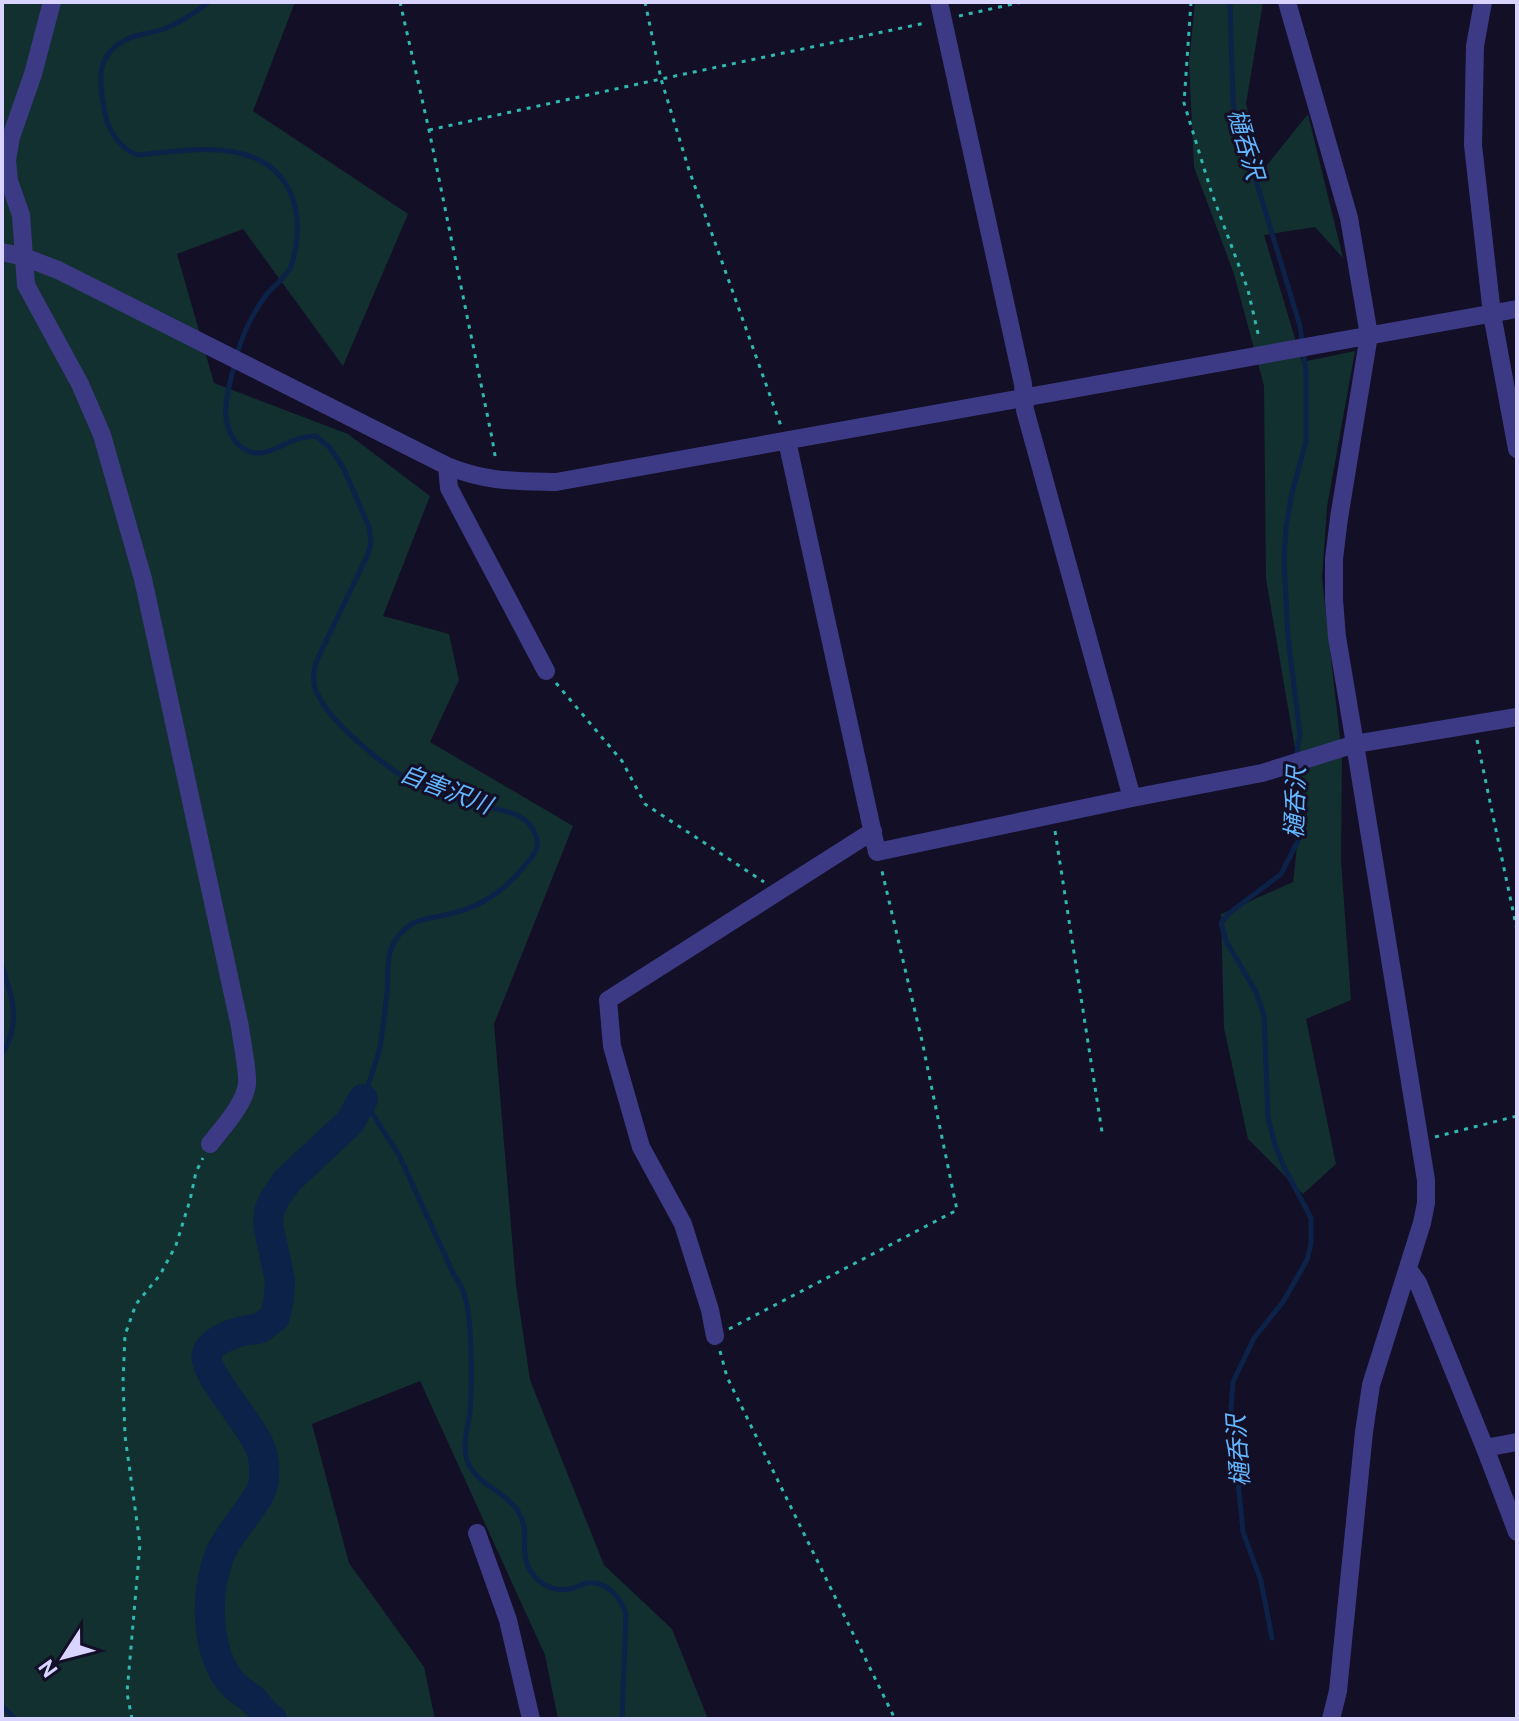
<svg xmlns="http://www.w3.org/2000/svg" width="1519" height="1721" viewBox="0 0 1519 1721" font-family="Cabin,'Noto Sans JP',sans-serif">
  <rect width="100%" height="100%" fill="#130f26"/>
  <path fill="#12302f" d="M 2,2 L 295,2 L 253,111 L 408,214 L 343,366 L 243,229 L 177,254 L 214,383 L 348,434 L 430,496 L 383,616 L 449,634 L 459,680 L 430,742 L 573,826 L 494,1024 L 516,1285 L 530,1380 L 604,1565 L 672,1629 L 708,1719 L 558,1719 L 545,1655 L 420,1381 L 312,1424 L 349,1563 L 424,1667 L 435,1719 L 2,1719 Z
    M 1195,2 L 1263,2 L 1246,104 L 1263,170 L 1308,114 L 1343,258 L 1315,227 L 1264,235 L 1302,362 L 1355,351 L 1327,507 L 1322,578 L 1342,756 L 1341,860 L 1351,1000 L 1306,1019 L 1336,1164 L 1303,1194 L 1248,1139 L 1224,1028 L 1221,914 L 1293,882 L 1303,795 L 1266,579 L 1264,386 L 1234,274 L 1194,167 L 1189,62 Z"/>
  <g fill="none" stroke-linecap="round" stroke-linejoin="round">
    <path stroke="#0c2248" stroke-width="5" d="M 209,2 C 196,12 181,22 166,28 C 155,33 141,33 130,38 C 94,53 99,81 105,113 C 108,130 120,149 137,155 C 188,150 266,135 291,194 C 300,217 299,243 291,266 C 287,277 274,285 267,294 C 254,311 243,333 237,354
      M 1230,2 L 1233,104 L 1300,326 L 1306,372 L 1306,441 L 1291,497 L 1286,528 L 1284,560 L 1288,638 L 1300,734 L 1296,757
      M 235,364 C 228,390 216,424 240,446 C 244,449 251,453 256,453 C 270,454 285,443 297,439 C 303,437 310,437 316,436 L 330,448 L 344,469 L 369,527 L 371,542 L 368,554 L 316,662 C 314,672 312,682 316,691 C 330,724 391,773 423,787 C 440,794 458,801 475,805 C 497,810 528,810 536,836 C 540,847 534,855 527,863 C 509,887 483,906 454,913 C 436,918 417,917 403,931 C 384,949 389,969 387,993 C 385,1010 383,1029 380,1047 C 376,1064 369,1082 363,1099 L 399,1155 L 454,1275 C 457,1280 461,1285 463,1291 C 473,1313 472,1386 470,1412 C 468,1427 462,1445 467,1460 C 475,1484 505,1491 518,1511 C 531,1532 520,1545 527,1564 C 534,1582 551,1592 570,1589 C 576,1588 581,1584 587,1583 C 606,1580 622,1598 626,1615 L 622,1719
      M 2,966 C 13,997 21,1024 2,1054
      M 1272,1638 L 1261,1581 L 1243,1532 L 1231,1407 L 1233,1382 L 1254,1338 L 1283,1302 L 1307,1260 L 1311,1244 L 1311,1218 L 1285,1169 L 1275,1145 L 1268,1117 L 1264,1015 L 1256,992 L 1226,941 L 1221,923 L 1228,914 L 1281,874 L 1298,841 L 1297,813 L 1291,784 L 1294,767
      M 2,1706 L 15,1719"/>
    <path stroke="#0c2248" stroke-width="30" d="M 272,1719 C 265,1715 261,1708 255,1702 C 248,1695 238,1690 232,1683 C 205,1652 205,1591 220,1554 C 230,1532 248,1514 260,1493 C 265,1484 265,1468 263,1457 C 260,1431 199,1371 207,1353 C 212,1340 235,1332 248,1330 C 253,1329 256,1330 260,1328 C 265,1325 270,1320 275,1317 L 279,1297 L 280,1280 L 268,1225 L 269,1211 L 275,1198 L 287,1181 L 350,1122 L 363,1099"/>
    <path stroke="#2fb8b0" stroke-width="3" stroke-dasharray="4 6" stroke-linecap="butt" d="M 400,2 L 429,130 L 492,438 L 496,461
      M 645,2 L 661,79 L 689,170 L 781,426
      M 1191,2 L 1184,103 L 1212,194 L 1248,290 L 1259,338
      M 959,16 L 1022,2
      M 429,130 L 661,79 L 925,23
      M 556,683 L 622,761 L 645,804 L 764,882
      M 1477,740 L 1517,930
      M 1055,831 L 1102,1132
      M 1435,1137 L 1517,1116
      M 729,1329 L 957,1210 L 922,1041 L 881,867
      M 720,1351 L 727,1377 L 895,1719
      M 132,1719 L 127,1693 L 140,1544 L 125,1436 L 123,1382 L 125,1335 L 136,1304 L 160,1275 L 176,1245 L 190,1200 L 196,1172 L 203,1158"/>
    <path stroke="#3d3a85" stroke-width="18" d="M 52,2 L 33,74 L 11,137 L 7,160 L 9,181 L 21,215 L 26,285 L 80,384 L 102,435 L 143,579 L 240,1027 C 242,1043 248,1070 247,1084 C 245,1104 222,1128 210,1144
      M 939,2 L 1023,384 L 1025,410 L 1132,798
      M 1287,2 L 1349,218 L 1369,335 L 1339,518 L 1334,559 L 1334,600 L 1337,637 L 1355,744 L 1426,1180 L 1426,1203 L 1422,1223 L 1371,1385 L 1364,1432 L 1338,1691 L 1331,1719
      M 1483,2 L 1475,46 L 1473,145 L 1492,314 L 1517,449
      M 2,252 L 24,257 L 58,270 L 447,466 C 487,482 514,481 556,482 L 1517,309
      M 787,441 L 877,852 L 1132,798 L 1262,773 L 1355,744 L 1517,717
      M 447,466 L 449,488 L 546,671
      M 1408,1269 L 1418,1283 L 1485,1448 L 1517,1532
      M 715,1336 L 710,1310 L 683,1224 L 641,1147 L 612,1046 L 608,1000 L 873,831
      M 1485,1448 L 1517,1442
      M 477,1533 L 508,1620 L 531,1719"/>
  </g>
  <g text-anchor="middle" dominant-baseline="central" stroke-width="6" stroke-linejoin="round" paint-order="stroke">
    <g font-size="24" font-style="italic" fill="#62b6ff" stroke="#130f26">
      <text transform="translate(1246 144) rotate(74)">樋呑沢</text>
      <text transform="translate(446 789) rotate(21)">自害沢川</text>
      <text transform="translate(1295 803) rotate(-88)">樋呑沢</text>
      <text transform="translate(1238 1451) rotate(-94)">樋呑沢</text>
    </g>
  </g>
  <rect width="1519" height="1721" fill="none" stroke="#d9d4ff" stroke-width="8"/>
  <g transform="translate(64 1657) rotate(234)" stroke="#130f26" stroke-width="6" paint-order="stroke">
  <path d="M0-6L14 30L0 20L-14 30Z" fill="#d9d4ff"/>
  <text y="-12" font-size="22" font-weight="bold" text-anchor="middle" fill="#d9d4ff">N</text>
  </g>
</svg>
